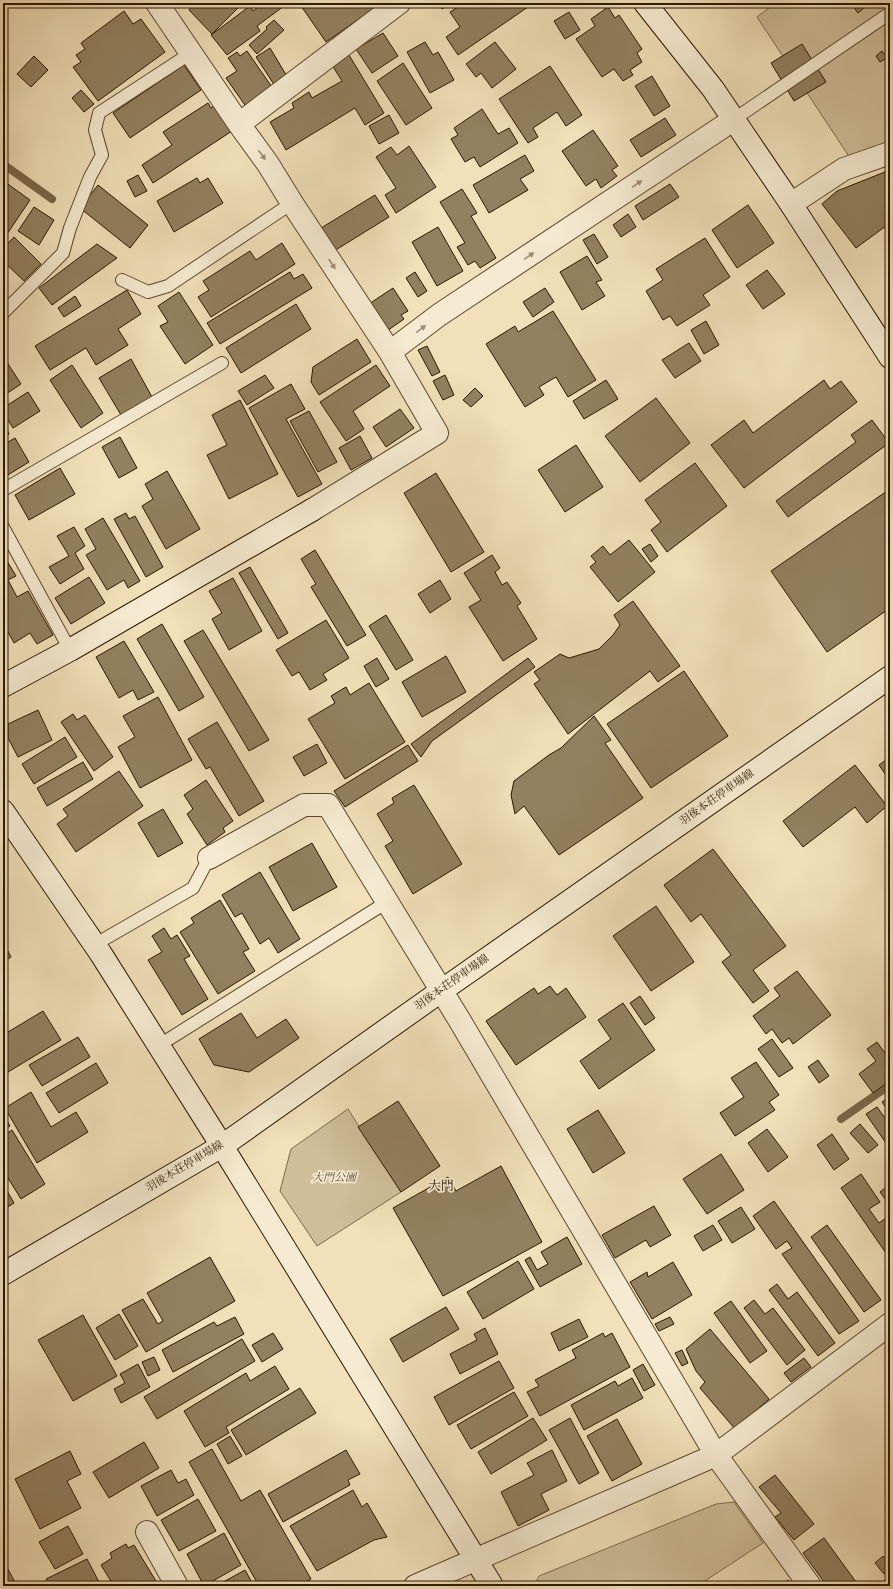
<svg xmlns="http://www.w3.org/2000/svg" width="893" height="1589" viewBox="0 0 893 1589" font-family="'Old Standard TT','Noto Serif JP',serif">
  <rect width="100%" height="100%" fill="#f1e0b9"/>
  <filter id="stains"><feTurbulence type="fractalNoise" baseFrequency=".005" numOctaves="4"/><feColorMatrix values="0 0 0 0 .2 0 0 0 0 .09 0 0 0 0 .02 0 0 0 .5 -.17"/></filter>
  <radialGradient id="worn" r=".72"><stop offset=".6" stop-color="#630" stop-opacity="0"/><stop offset="1" stop-color="#630" stop-opacity=".3"/></radialGradient>
  <path fill="#cfbe9a" stroke="#7d6a4d" d="M 775,3 L 890,3 L 890,143 L 850,158 L 757,17 Z
    M 348,1109 L 401,1192 L 317,1246 L 280,1191 L 291,1149 Z
    M 734,1502 L 763,1543 L 697,1586 L 534,1586 L 539,1576 L 716,1504 Z"/>
  <g fill="none" stroke-linecap="round" stroke-linejoin="round">
    <path stroke="#7a6749" stroke-width="8" d="M 3,164 L 52,199
      M 841,1119 L 890,1085"/>
  </g>
  <path fill="#928060" stroke="#2b1700" d="M 191,3 L 243,3 L 212,34 L 189,10 L 193,5 Z
    M 263,3 L 288,3 L 257,26 L 260,31 L 227,55 L 211,35 L 250,6 L 253,11 Z
    M 299,3 L 382,3 L 326,42 Z
    M 437,3 L 450,3 L 442,9 Z
    M 464,3 L 525,3 L 528,7 L 458,55 L 446,37 L 460,27 L 450,12 Z
    M 857,3 L 860,3 L 864,8 L 858,13 L 853,6 Z
    M 608,7 L 615,18 L 619,15 L 642,49 L 637,53 L 642,62 L 630,70 L 633,75 L 623,81 L 614,69 L 602,77 L 576,39 L 595,26 L 591,19 Z
    M 124,11 L 133,24 L 141,19 L 165,52 L 98,101 L 73,67 L 81,62 L 76,55 L 85,49 L 81,43 Z
    M 569,12 L 580,30 L 565,39 L 554,21 Z
    M 274,20 L 284,30 L 257,54 L 249,45 L 267,29 L 266,27 Z
    M 383,33 L 398,56 L 372,73 L 356,49 Z
    M 425,42 L 433,55 L 438,52 L 454,80 L 430,93 L 407,52 Z
    M 495,42 L 516,69 L 492,88 L 481,73 L 476,77 L 466,64 Z
    M 802,44 L 826,82 L 794,101 L 771,63 Z
    M 270,48 L 288,78 L 275,86 L 256,57 Z
    M 247,51 L 274,90 L 247,108 L 226,78 L 237,71 L 228,58 L 237,52 L 240,56 Z
    M 882,51 L 887,58 L 880,62 L 876,56 Z
    M 349,55 L 384,113 L 365,125 L 355,108 L 286,150 L 270,122 L 294,108 L 292,103 L 309,92 L 312,98 L 342,81 L 332,65 Z
    M 34,56 L 48,70 L 31,87 L 17,74 Z
    M 403,63 L 432,108 L 406,125 L 377,81 Z
    M 184,65 L 201,90 L 130,138 L 113,113 Z
    M 550,66 L 582,115 L 566,126 L 557,112 L 533,128 L 538,137 L 528,143 L 499,99 Z
    M 652,76 L 670,106 L 654,116 L 635,86 Z
    M 81,90 L 94,104 L 84,112 L 72,98 Z
    M 208,103 L 211,108 L 215,105 L 232,131 L 153,183 L 142,165 L 172,145 L 163,132 Z
    M 482,109 L 498,134 L 509,128 L 518,143 L 480,167 L 474,157 L 465,162 L 451,139 L 458,135 L 454,128 Z
    M 389,115 L 399,133 L 379,144 L 369,126 Z
    M 665,118 L 676,135 L 641,157 L 630,140 Z
    M 593,130 L 618,166 L 612,170 L 617,176 L 601,188 L 596,179 L 586,186 L 562,151 Z
    M 409,146 L 436,187 L 396,213 L 385,195 L 396,188 L 376,157 L 391,147 L 397,155 Z
    M 525,155 L 534,171 L 520,179 L 528,190 L 489,213 L 473,185 Z
    M 890,170 L 890,223 L 856,248 L 822,204 L 837,191 Z
    M 138,175 L 147,191 L 135,197 L 127,181 Z
    M 197,178 L 200,183 L 208,178 L 223,203 L 174,232 L 157,201 Z
    M 5,182 L 30,200 L 3,240 L 3,185 Z
    M 670,184 L 679,197 L 643,220 L 635,206 Z
    M 98,185 L 148,225 L 130,248 L 80,208 Z
    M 462,189 L 477,213 L 471,216 L 496,258 L 480,268 L 475,261 L 468,265 L 457,247 L 465,243 L 440,202 Z
    M 375,195 L 389,217 L 334,251 L 321,228 Z
    M 748,205 L 774,243 L 737,268 L 712,230 Z
    M 34,207 L 54,220 L 39,245 L 18,231 Z
    M 628,214 L 636,227 L 621,237 L 613,225 Z
    M 438,227 L 463,271 L 437,286 L 412,242 Z
    M 594,234 L 608,257 L 597,264 L 583,240 Z
    M 14,237 L 41,264 L 24,281 L 3,261 L 3,248 Z
    M 705,238 L 730,277 L 703,295 L 710,305 L 677,326 L 670,316 L 663,320 L 646,291 L 663,280 L 656,269 Z
    M 282,243 L 295,264 L 211,317 L 198,297 L 209,290 L 203,281 L 250,251 L 256,260 Z
    M 97,244 L 117,258 L 52,305 L 39,288 Z
    M 587,256 L 602,280 L 596,282 L 605,296 L 582,310 L 560,272 Z
    M 767,270 L 785,294 L 763,309 L 746,285 Z
    M 290,272 L 294,279 L 303,274 L 312,288 L 220,344 L 207,323 Z
    M 415,272 L 427,291 L 418,297 L 406,278 Z
    M 393,288 L 408,311 L 401,315 L 404,319 L 384,333 L 366,306 Z
    M 545,288 L 554,302 L 533,317 L 523,302 Z
    M 127,290 L 141,314 L 118,329 L 128,345 L 96,365 L 86,348 L 50,370 L 35,346 Z
    M 179,292 L 213,345 L 185,364 L 160,326 L 168,322 L 158,306 Z
    M 75,296 L 81,306 L 64,317 L 58,308 Z
    M 296,304 L 311,329 L 241,373 L 226,348 Z
    M 553,311 L 596,380 L 568,397 L 556,377 L 539,387 L 544,395 L 525,407 L 486,344 L 515,326 L 518,332 Z
    M 706,321 L 719,345 L 704,354 L 691,330 Z
    M 357,339 L 371,362 L 319,395 L 311,382 L 313,367 Z
    M 689,343 L 701,361 L 675,378 L 662,360 Z
    M 427,346 L 440,372 L 432,376 L 418,350 Z
    M 3,356 L 21,384 L 3,396 Z
    M 131,359 L 152,397 L 121,415 L 99,378 Z
    M 72,365 L 103,413 L 81,428 L 50,380 Z
    M 376,365 L 390,386 L 353,411 L 364,429 L 346,441 L 320,402 Z
    M 265,375 L 274,388 L 247,405 L 238,391 Z
    M 445,375 L 454,395 L 443,400 L 433,381 Z
    M 606,380 L 618,399 L 584,419 L 573,401 Z
    M 824,380 L 830,389 L 841,381 L 857,402 L 744,488 L 711,445 L 744,420 L 753,433 Z
    M 291,384 L 305,409 L 286,419 L 322,484 L 298,497 L 249,408 Z
    M 475,388 L 483,396 L 471,407 L 463,400 Z
    M 28,392 L 40,411 L 13,428 L 3,412 L 3,408 Z
    M 656,398 L 690,443 L 640,482 L 605,436 Z
    M 240,400 L 278,474 L 229,499 L 207,455 L 227,445 L 212,415 Z
    M 400,409 L 414,428 L 386,447 L 373,427 Z
    M 309,411 L 337,462 L 318,472 L 290,421 Z
    M 872,420 L 889,443 L 788,517 L 776,501 L 856,442 L 851,435 Z
    M 3,422 L 9,434 L 3,437 Z
    M 360,436 L 372,458 L 351,470 L 339,448 Z
    M 120,437 L 137,468 L 119,478 L 102,447 Z
    M 15,438 L 29,462 L 3,478 L 3,445 Z
    M 576,445 L 603,487 L 565,512 L 538,470 Z
    M 695,463 L 727,506 L 667,552 L 651,530 L 661,522 L 645,500 Z
    M 60,468 L 75,494 L 29,520 L 15,495 Z
    M 167,471 L 200,529 L 166,549 L 142,506 L 153,499 L 145,484 Z
    M 436,473 L 484,552 L 451,572 L 404,493 Z
    M 890,489 L 890,608 L 827,652 L 771,571 Z
    M 126,513 L 129,519 L 135,516 L 163,567 L 146,577 L 114,519 Z
    M 103,518 L 140,581 L 128,588 L 124,580 L 107,590 L 86,555 L 96,549 L 85,529 Z
    M 74,527 L 85,546 L 75,553 L 84,569 L 60,584 L 49,567 L 69,556 L 57,536 Z
    M 629,540 L 655,572 L 618,602 L 590,567 L 596,562 L 591,556 L 603,546 L 610,555 Z
    M 650,544 L 658,556 L 651,562 L 642,549 Z
    M 315,550 L 366,635 L 347,646 L 311,587 L 316,584 L 301,559 Z
    M 492,555 L 500,568 L 495,572 L 502,585 L 507,582 L 521,603 L 517,606 L 537,639 L 503,661 L 469,607 L 481,600 L 464,573 Z
    M 7,561 L 16,576 L 8,580 L 17,597 L 28,591 L 53,635 L 37,644 L 30,633 L 14,643 L 3,623 L 3,563 Z
    M 250,567 L 288,633 L 278,639 L 239,573 Z
    M 89,577 L 105,603 L 71,624 L 55,598 Z
    M 233,578 L 262,631 L 229,650 L 212,619 L 222,613 L 209,591 Z
    M 440,580 L 451,599 L 430,613 L 418,594 Z
    M 633,601 L 680,666 L 658,682 L 650,671 L 568,734 L 534,684 L 540,680 L 534,672 L 560,654 L 569,658 L 599,649 L 613,635 L 620,625 L 614,615 Z
    M 386,615 L 413,660 L 396,670 L 369,626 Z
    M 326,620 L 349,658 L 323,674 L 327,680 L 310,690 L 299,672 L 292,676 L 276,650 Z
    M 162,624 L 204,697 L 179,711 L 137,639 Z
    M 203,630 L 269,740 L 249,751 L 184,641 Z
    M 124,641 L 154,692 L 138,700 L 133,690 L 119,698 L 96,657 Z
    M 446,656 L 466,692 L 422,717 L 402,682 Z
    M 377,658 L 389,679 L 376,687 L 364,666 Z
    M 528,658 L 535,667 L 432,741 L 421,757 L 411,744 Z
    M 684,671 L 728,736 L 651,788 L 607,724 Z
    M 369,683 L 405,742 L 345,779 L 308,719 L 335,703 L 331,696 L 346,687 L 350,695 Z
    M 158,697 L 192,760 L 140,788 L 118,747 L 135,737 L 123,716 Z
    M 38,710 L 52,740 L 18,757 L 8,738 L 8,724 Z
    M 73,714 L 77,720 L 85,715 L 113,757 L 94,771 L 61,722 Z
    M 594,716 L 611,740 L 605,743 L 643,798 L 559,855 L 524,806 L 515,814 L 511,795 L 514,781 L 549,755 L 561,748 Z
    M 217,722 L 264,801 L 239,816 L 210,767 L 206,769 L 188,739 Z
    M 65,737 L 77,757 L 34,784 L 22,764 Z
    M 317,744 L 327,763 L 304,776 L 293,757 Z
    M 408,745 L 418,761 L 345,807 L 334,791 Z
    M 890,757 L 890,781 L 879,765 Z
    M 83,762 L 93,779 L 47,806 L 37,788 Z
    M 855,765 L 887,806 L 867,823 L 855,807 L 803,847 L 783,821 Z
    M 119,771 L 143,806 L 76,852 L 57,824 L 68,816 L 63,809 Z
    M 206,780 L 233,821 L 223,828 L 225,832 L 207,845 L 187,814 L 193,809 L 184,795 Z
    M 414,785 L 462,864 L 413,894 L 385,846 L 393,841 L 377,814 L 394,803 L 392,798 Z
    M 163,809 L 183,843 L 158,857 L 138,823 Z
    M 312,843 L 337,887 L 293,911 L 269,867 Z
    M 713,849 L 786,946 L 753,970 L 769,991 L 753,1003 L 722,962 L 731,955 L 701,914 L 691,922 L 664,885 Z
    M 260,872 L 300,939 L 278,953 L 269,938 L 260,944 L 242,913 L 235,917 L 222,895 Z
    M 220,900 L 249,949 L 243,952 L 255,971 L 218,994 L 180,932 L 194,923 L 191,918 Z
    M 656,906 L 694,962 L 651,991 L 613,936 Z
    M 164,928 L 171,939 L 177,935 L 190,956 L 184,959 L 208,999 L 182,1015 L 148,960 L 162,952 L 152,936 Z
    M 3,942 L 11,957 L 3,962 Z
    M 797,971 L 831,1015 L 793,1044 L 789,1038 L 782,1043 L 772,1029 L 766,1034 L 753,1016 L 780,996 L 774,988 Z
    M 550,986 L 557,995 L 566,988 L 586,1017 L 516,1065 L 486,1021 L 534,988 L 538,994 Z
    M 640,996 L 655,1018 L 645,1025 L 630,1003 Z
    M 623,1003 L 655,1050 L 599,1089 L 580,1061 L 611,1039 L 598,1020 Z
    M 43,1011 L 61,1040 L 3,1075 L 3,1035 Z
    M 241,1013 L 257,1038 L 286,1019 L 299,1038 L 249,1072 L 214,1065 L 199,1039 Z
    M 78,1037 L 90,1057 L 42,1086 L 29,1065 Z
    M 772,1039 L 793,1068 L 779,1077 L 758,1049 Z
    M 877,1042 L 890,1060 L 890,1081 L 873,1093 L 859,1074 L 876,1061 L 867,1049 Z
    M 818,1060 L 829,1076 L 819,1083 L 808,1067 Z
    M 756,1062 L 779,1095 L 769,1102 L 775,1110 L 735,1136 L 720,1113 L 744,1097 L 731,1078 Z
    M 96,1063 L 108,1083 L 59,1113 L 46,1093 Z
    M 31,1092 L 51,1127 L 76,1112 L 88,1132 L 37,1163 L 5,1108 Z
    M 890,1097 L 890,1113 L 882,1102 Z
    M 398,1101 L 440,1166 L 401,1192 L 358,1127 Z
    M 877,1107 L 890,1125 L 890,1149 L 866,1114 Z
    M 598,1110 L 625,1153 L 593,1173 L 567,1129 Z
    M 3,1114 L 10,1126 L 3,1130 Z
    M 860,1124 L 878,1145 L 868,1153 L 850,1133 Z
    M 767,1129 L 788,1157 L 768,1172 L 748,1143 Z
    M 12,1130 L 45,1184 L 21,1199 L 3,1170 L 3,1136 Z
    M 832,1134 L 849,1159 L 834,1170 L 817,1145 Z
    M 721,1154 L 744,1190 L 707,1214 L 683,1179 Z
    M 501,1166 L 542,1242 L 443,1296 L 393,1208 L 448,1177 L 456,1191 Z
    M 861,1174 L 880,1202 L 869,1209 L 879,1223 L 890,1215 L 890,1259 L 841,1188 Z
    M 3,1184 L 14,1203 L 3,1210 Z
    M 890,1184 L 890,1206 L 880,1192 Z
    M 774,1201 L 859,1321 L 839,1334 L 782,1254 L 792,1248 L 787,1241 L 776,1249 L 753,1216 Z
    M 654,1206 L 671,1235 L 650,1247 L 646,1240 L 615,1258 L 602,1235 Z
    M 741,1207 L 755,1229 L 732,1243 L 718,1221 Z
    M 713,1225 L 722,1240 L 703,1251 L 694,1236 Z
    M 827,1225 L 881,1300 L 864,1312 L 811,1237 Z
    M 567,1237 L 582,1264 L 540,1287 L 525,1260 L 530,1257 L 537,1270 L 548,1264 L 541,1252 Z
    M 210,1257 L 235,1301 L 146,1352 L 122,1310 L 143,1299 L 158,1324 L 163,1321 L 147,1293 Z
    M 518,1261 L 534,1289 L 483,1319 L 467,1292 Z
    M 673,1262 L 692,1295 L 652,1319 L 630,1282 L 647,1272 L 648,1277 Z
    M 777,1284 L 788,1299 L 797,1292 L 835,1343 L 818,1356 L 769,1290 Z
    M 754,1300 L 765,1314 L 773,1308 L 805,1350 L 787,1365 L 744,1308 Z
    M 731,1301 L 767,1351 L 750,1363 L 714,1313 Z
    M 446,1307 L 459,1329 L 403,1362 L 390,1339 Z
    M 119,1314 L 138,1346 L 115,1360 L 96,1328 Z
    M 83,1315 L 117,1376 L 73,1401 L 38,1340 Z
    M 235,1317 L 244,1334 L 173,1372 L 162,1350 L 214,1322 L 217,1326 Z
    M 670,1317 L 674,1324 L 659,1331 L 655,1324 Z
    M 579,1319 L 588,1337 L 559,1351 L 551,1333 Z
    M 485,1328 L 498,1354 L 460,1374 L 450,1354 L 477,1340 L 474,1334 Z
    M 710,1329 L 769,1399 L 735,1429 L 700,1388 L 705,1382 L 696,1371 L 686,1349 Z
    M 273,1333 L 283,1349 L 262,1362 L 252,1345 Z
    M 603,1333 L 605,1337 L 612,1333 L 630,1367 L 540,1416 L 527,1392 L 539,1386 L 535,1380 L 576,1358 L 572,1350 Z
    M 242,1339 L 255,1361 L 157,1419 L 144,1397 Z
    M 682,1350 L 688,1363 L 682,1366 L 675,1353 Z
    M 154,1357 L 160,1370 L 148,1376 L 142,1362 Z
    M 804,1358 L 811,1367 L 791,1382 L 784,1373 Z
    M 499,1361 L 514,1388 L 449,1425 L 434,1397 Z
    M 138,1364 L 150,1387 L 121,1403 L 114,1389 L 125,1383 L 120,1374 Z
    M 643,1364 L 655,1385 L 644,1391 L 633,1370 Z
    M 275,1366 L 289,1389 L 226,1427 L 229,1433 L 205,1447 L 184,1411 L 246,1373 L 250,1381 Z
    M 632,1378 L 643,1398 L 584,1430 L 571,1405 L 615,1381 L 618,1386 Z
    M 300,1388 L 316,1413 L 246,1455 L 231,1430 Z
    M 514,1392 L 528,1416 L 471,1449 L 457,1425 Z
    M 533,1418 L 547,1440 L 491,1474 L 478,1452 Z
    M 570,1418 L 599,1473 L 579,1484 L 549,1430 Z
    M 617,1419 L 642,1464 L 612,1481 L 587,1436 Z
    M 230,1436 L 242,1456 L 228,1464 L 217,1444 Z
    M 144,1442 L 159,1468 L 109,1498 L 93,1472 Z
    M 212,1449 L 241,1501 L 260,1490 L 311,1579 L 298,1586 L 259,1586 L 189,1462 Z
    M 346,1450 L 360,1474 L 348,1480 L 350,1485 L 283,1522 L 268,1494 Z
    M 552,1450 L 567,1481 L 541,1494 L 549,1510 L 518,1526 L 501,1492 L 534,1475 L 527,1463 Z
    M 70,1451 L 81,1474 L 67,1481 L 81,1508 L 40,1529 L 15,1479 Z
    M 171,1470 L 178,1483 L 186,1479 L 194,1495 L 157,1516 L 141,1486 Z
    M 775,1475 L 814,1524 L 794,1540 L 775,1517 L 781,1513 L 759,1487 Z
    M 353,1490 L 362,1507 L 367,1503 L 387,1537 L 374,1540 L 317,1571 L 290,1526 Z
    M 198,1499 L 216,1531 L 179,1551 L 161,1520 Z
    M 68,1526 L 83,1554 L 55,1569 L 39,1542 Z
    M 224,1533 L 241,1565 L 204,1586 L 187,1554 Z
    M 824,1538 L 859,1586 L 835,1586 L 834,1585 L 827,1586 L 803,1553 Z
    M 126,1544 L 128,1548 L 134,1545 L 159,1586 L 114,1586 L 101,1565 L 112,1558 L 110,1553 Z
    M 883,1556 L 890,1565 L 890,1570 L 884,1574 L 875,1563 Z
    M 87,1559 L 101,1586 L 50,1586 L 46,1579 Z
    M 3,1560 L 17,1586 L 3,1586 Z
    M 245,1570 L 254,1586 L 216,1586 Z
    M 890,1576 L 890,1586 L 878,1586 Z
    M 788,1580 L 792,1586 L 780,1586 Z"/>
  <g fill="none" stroke-linecap="round" stroke-linejoin="round">
    <g stroke="#5c492e" stroke-width="14">
      <path id="lane" d="M 733,120 L 890,13
        M 122,280 L 148,292 L 168,286 L 292,203
        M 3,313 L 63,253 L 70,228 L 90,177 L 102,155 L 95,130 L 99,113 L 191,53
        M 3,490 L 222,363
        M 3,527 L 70,650
        M 94,945 L 193,888 L 209,858
        M 158,1046 L 387,902"/>
    </g>
    <g stroke="#5c492e" stroke-width="24">
      <path id="street" d="M 157,3 L 239,124 L 268,164 L 292,203 L 390,352 L 437,433 L 312,510
        M 239,124 L 399,3
        M 791,204 L 844,169 L 890,153
        M 390,352 L 439,315 L 733,120
        M 209,858 L 304,805 L 328,805 L 460,1021 L 716,1455 L 810,1586
        M 147,1532 L 177,1586
        M 415,1586 L 716,1455 L 890,1324"/>
    </g>
    <g stroke="#2b1700" stroke-width="24">
      <path id="secondary" d="M 645,3 L 713,89 L 791,204 L 890,357
        M 3,686 L 70,650 L 312,510
        M 3,811 L 101,954 L 222,1146 L 492,1586
        M 3,1274 L 222,1146 L 441,991 L 890,677"/>
    </g>
    <use href="#lane" stroke="#f6ebd2" stroke-width="12"/>
    <use href="#street" stroke="#f6ebd2" stroke-width="22"/>
    <use href="#secondary" stroke="#f6ebd2" stroke-width="22"/>
  </g>
  <defs><path id="oneway-solid" d="M-6-.8H1V-3.2L6.5 0L1 3.2V.8H-6Z"/></defs>
  <g fill="#9b8c74">
    <use href="#oneway-solid" transform="translate(262 155) rotate(54)"/>
    <use href="#oneway-solid" transform="translate(637 184) rotate(-34)"/>
    <use href="#oneway-solid" transform="translate(529 256) rotate(-34)"/>
    <use href="#oneway-solid" transform="translate(332 264) rotate(57)"/>
    <use href="#oneway-solid" transform="translate(421 329) rotate(-37)"/>
  </g>
  <g text-anchor="middle" dominant-baseline="central" stroke-width="3.5" stroke-linejoin="round" paint-order="stroke">
    <g font-size="11" fill="#2b1700" stroke="#f6ebd2">
      <text transform="translate(717 798) rotate(-35)">羽後本荘停車場線</text>
      <text transform="translate(452 983) rotate(-35)">羽後本荘停車場線</text>
      <text transform="translate(185 1167) rotate(-31)">羽後本荘停車場線</text>
    </g>
    <g font-size="11" font-style="italic" fill="#5c492e" stroke="#f6ebd2">
      <text x="334" y="1178">大門公園</text>
    </g>
    <g font-size="13" fill="#2b1700" stroke="#f6ebd2">
      <text x="441" y="1186">大門</text>
    </g>
  </g>
  <rect width="893" height="1589" fill="none" stroke="#f1e0b9" stroke-width="16"/>
  <rect x="4" y="4" width="885" height="1581" fill="none" stroke="#2b1700" stroke-width="2"/>
  <rect x="8" y="8" width="877" height="1573" fill="none" stroke="#2b1700"/>
  <rect width="100%" height="100%" filter="url(#stains)"/>
  <rect width="100%" height="100%" fill="url(#worn)"/>
</svg>
